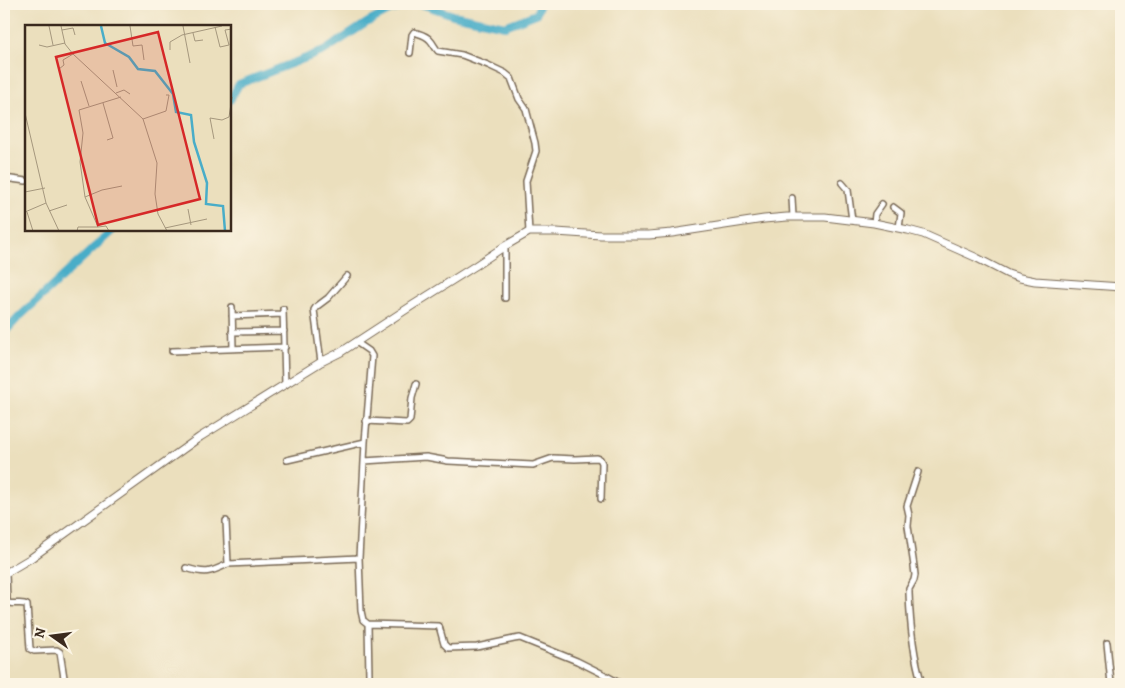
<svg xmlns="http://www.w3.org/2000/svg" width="1125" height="688" viewBox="0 0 1125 688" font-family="Alegreya,serif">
  <rect width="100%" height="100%" fill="#fcf5e5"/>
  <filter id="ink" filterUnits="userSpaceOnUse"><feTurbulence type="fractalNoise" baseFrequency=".02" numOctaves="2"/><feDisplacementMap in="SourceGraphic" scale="10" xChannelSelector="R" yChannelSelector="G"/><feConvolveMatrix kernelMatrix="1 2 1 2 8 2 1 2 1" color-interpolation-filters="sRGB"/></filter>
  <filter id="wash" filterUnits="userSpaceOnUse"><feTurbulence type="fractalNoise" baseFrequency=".0096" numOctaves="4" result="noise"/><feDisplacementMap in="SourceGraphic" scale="20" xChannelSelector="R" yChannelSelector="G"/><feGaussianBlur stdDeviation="1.12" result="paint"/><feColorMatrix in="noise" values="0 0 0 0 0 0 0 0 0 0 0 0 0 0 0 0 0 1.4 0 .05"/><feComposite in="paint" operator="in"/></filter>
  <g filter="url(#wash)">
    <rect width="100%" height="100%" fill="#ebdfbd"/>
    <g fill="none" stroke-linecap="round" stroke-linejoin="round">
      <path stroke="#49adc8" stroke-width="8" d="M 421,4 L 453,15 L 505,26 L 536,14 L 540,4
        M 230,100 L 239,84 L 324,51 L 368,22 L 389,11 L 414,4
        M 4,333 L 18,318 L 113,230"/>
    </g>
  </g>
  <g filter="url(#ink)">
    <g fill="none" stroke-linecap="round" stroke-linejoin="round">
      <g stroke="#796956" stroke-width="8">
        <path id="minor" d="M 410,53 L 412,35 L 414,32 C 419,34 426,35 430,40 C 433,43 435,48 438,51 L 462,55 L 488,65 L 505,73 L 511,78 L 519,99 L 526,109 L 535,143 L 536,151 L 526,181 L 529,232
          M 4,178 L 26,181
          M 842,183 L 848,190 L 852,220
          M 792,198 L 793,217
          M 893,207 L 901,213 L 899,228
          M 874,223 L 875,214 L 882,204
          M 505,298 L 505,246
          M 232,307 L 233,348
          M 283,309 L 285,385
          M 232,316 L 283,314
          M 232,332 L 284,331
          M 356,342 L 369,351 L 372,356 L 365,442 L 359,558 L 361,611 L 363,620 L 368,624 L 439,626 L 444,644 L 448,648 L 477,647 L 514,639 L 520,638 L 577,661 L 603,674 L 621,684
          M 172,351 L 285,347
          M 321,362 L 314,310 L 316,307 L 328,298 L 347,276
          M 366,421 L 407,423 L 410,420 L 412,398 L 416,384
          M 287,460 L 365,442
          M 364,461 L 426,457 L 448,461 L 533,465 L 553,458 L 575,459 L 597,458 L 600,459 L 602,463 L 601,499
          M 918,472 L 907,506 L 909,515 L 908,526 L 914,566 L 915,575 L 914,580 L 909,589 L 909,593 C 910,623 913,655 922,684
          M 226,521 L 228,564
          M 186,568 C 206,574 209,573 228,564 L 359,558
          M 6,573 L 7,602 C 13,606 21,601 27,605 L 30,649 L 34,651 L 57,650 L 60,652 L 65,684
          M 1107,643 L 1111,684
          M 367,684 L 369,676 L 368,624"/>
      </g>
      <g stroke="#796956" stroke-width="9">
        <path id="tertiary" d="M 4,574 L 31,558 L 200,437 L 321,362 L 341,352 L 413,305 L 475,266 L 505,246 L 529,232 L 556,232 L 601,235 L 649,235 L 672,233 L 764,219 L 787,217 L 825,217 L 874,223 L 908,230 L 923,234 L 975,257 L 1008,274 L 1020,278 L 1035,281 L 1121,287"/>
      </g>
      <use href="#minor" stroke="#fff" stroke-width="5"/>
      <use href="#tertiary" stroke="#fff" stroke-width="7"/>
    </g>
  </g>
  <g transform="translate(25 25)">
    <rect width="206" height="206" fill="#ebdfbd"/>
    <path fill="none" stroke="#49adc8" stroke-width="2.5" d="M 76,1 L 80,18 L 104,32 L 113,44 L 130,46 L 148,69 L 151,87 L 166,90 L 169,117 L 182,158 L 181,179 L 198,181 L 200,206"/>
    <path fill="none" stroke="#a5977d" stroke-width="1" d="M 24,1 L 28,20M 36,1 L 40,19 L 48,29 L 118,94 L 132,138 L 130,169 L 133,189 L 142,206M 105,1 L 108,21 L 117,20 L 119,35M 158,1 L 165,38M 190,2 L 195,22 L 204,20 L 200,5 L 207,4M 37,5 L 48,3 L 50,10M 168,8 L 170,16 L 178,15M 14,20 L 22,22 L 40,18M 145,25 L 145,17 L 157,10 L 197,1M 34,44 L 39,40 L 38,35 L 48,29M 88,45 L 92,62M 56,56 L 64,81M 91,68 L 99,65 L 105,69M 78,78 L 88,113 L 82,115M 0,88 L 21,178 L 34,206M 118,94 L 141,86 L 144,70 L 141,70M 189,114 L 185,93 L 197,95 L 204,92 L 207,72M 0,167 L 20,163M 60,172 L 77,165 L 97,161M 163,184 L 166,200M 24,186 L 42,180M 0,187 L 21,178M 2,187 L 8,206M 140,203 L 182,194M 52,206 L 53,202 L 73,202M 84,206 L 81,201 L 73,202 L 60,172 L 55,137 L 58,108 L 54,85 L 96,72"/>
    <path fill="#d62828" fill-opacity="0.15" stroke="#d62828" stroke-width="2.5" d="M 133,7 L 175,174 L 73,200 L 31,32 Z"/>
    <rect width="206" height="206" fill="none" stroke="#3b2a1e" stroke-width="2.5"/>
  </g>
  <rect width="1125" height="688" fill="none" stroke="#fcf5e5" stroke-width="20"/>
  <g transform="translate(52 636) rotate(284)" stroke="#fcf5e5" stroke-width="4" paint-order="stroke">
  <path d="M0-4L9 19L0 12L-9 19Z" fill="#3b2a1e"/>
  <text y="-8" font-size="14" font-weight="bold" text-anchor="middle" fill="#3b2a1e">N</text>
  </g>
</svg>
